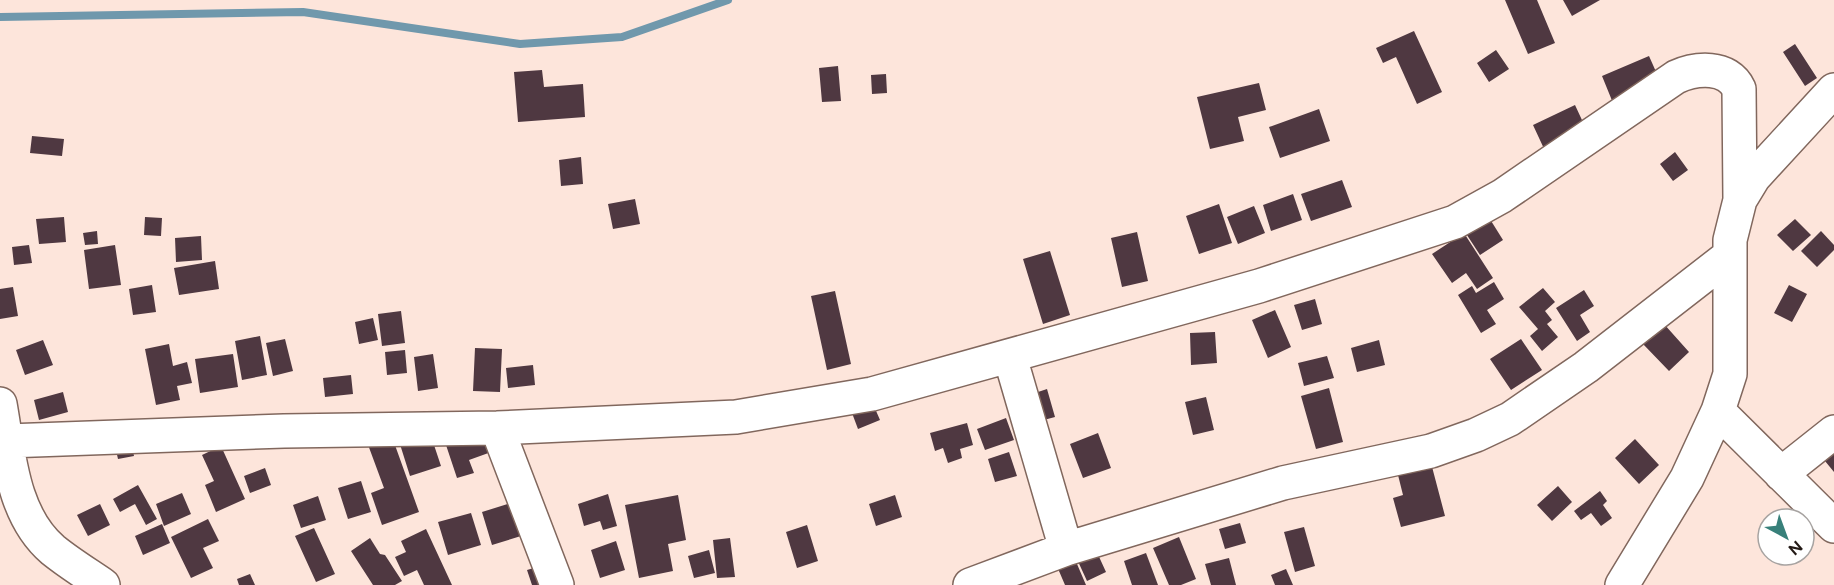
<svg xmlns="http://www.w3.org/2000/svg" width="1834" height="585" viewBox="0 0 1834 585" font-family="Figtree,sans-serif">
  <rect width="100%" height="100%" fill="#fde5db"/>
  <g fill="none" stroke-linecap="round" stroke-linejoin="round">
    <path stroke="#7098ac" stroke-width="8" d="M 0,17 L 303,12 L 520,44 L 622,37 L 728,0"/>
  </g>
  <path fill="#4f3841" d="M 1505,0 L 1537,0 L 1555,43 L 1528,54 Z
    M 1563,0 L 1600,0 L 1572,16 Z
    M 1414,31 L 1442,92 L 1417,104 L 1396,57 L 1383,63 L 1376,48 Z
    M 1795,44 L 1817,78 L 1805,86 L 1783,52 Z
    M 1496,50 L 1509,69 L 1489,82 L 1477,63 Z
    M 1649,56 L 1661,83 L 1613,103 L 1602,76 Z
    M 838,66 L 841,101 L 822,102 L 819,68 Z
    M 542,70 L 544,87 L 583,84 L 585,117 L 518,122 L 514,72 Z
    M 886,74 L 887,93 L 872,94 L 871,75 Z
    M 1259,83 L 1266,110 L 1238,117 L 1244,141 L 1210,149 L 1197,97 Z
    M 1575,105 L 1588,133 L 1546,153 L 1533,125 Z
    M 1319,109 L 1330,141 L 1280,158 L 1269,127 Z
    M 32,136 L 64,139 L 62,156 L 30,153 Z
    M 1675,152 L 1688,170 L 1673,181 L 1660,164 Z
    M 581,157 L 583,184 L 561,186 L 559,160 Z
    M 1342,180 L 1352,207 L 1311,221 L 1301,194 Z
    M 1293,194 L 1302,220 L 1271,231 L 1263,205 Z
    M 635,199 L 640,224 L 613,229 L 608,204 Z
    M 1219,204 L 1232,243 L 1199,254 L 1186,216 Z
    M 1254,206 L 1265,233 L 1238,244 L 1227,217 Z
    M 1488,216 L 1503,240 L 1480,255 L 1465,232 Z
    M 64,217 L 66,242 L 39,244 L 36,219 Z
    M 145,217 L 162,218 L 161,236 L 144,235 Z
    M 1795,219 L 1811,235 L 1793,251 L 1777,235 Z
    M 97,231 L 98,244 L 85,245 L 83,233 Z
    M 1821,231 L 1834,245 L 1834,250 L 1817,267 L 1801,251 Z
    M 1137,232 L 1148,281 L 1122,287 L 1111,238 Z
    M 1464,233 L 1493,278 L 1477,289 L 1466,273 L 1452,283 L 1432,254 Z
    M 201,236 L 202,260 L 176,262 L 175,238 Z
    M 29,245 L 32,263 L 14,265 L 12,247 Z
    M 115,245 L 121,285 L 89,289 L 84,250 Z
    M 1050,251 L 1070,315 L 1043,324 L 1023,259 Z
    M 215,261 L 219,289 L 179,295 L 174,268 Z
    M 1494,282 L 1504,299 L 1487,310 L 1496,324 L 1481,333 L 1458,295 L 1472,286 L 1476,293 Z
    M 152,285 L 156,312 L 133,315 L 129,289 Z
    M 1789,285 L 1807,294 L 1792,322 L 1774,313 Z
    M 13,287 L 18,316 L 0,319 L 0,289 Z
    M 1543,288 L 1555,302 L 1545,311 L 1552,320 L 1547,324 L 1558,337 L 1542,351 L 1530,336 L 1538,329 L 1519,307 Z
    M 1584,290 L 1594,306 L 1580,315 L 1590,332 L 1577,341 L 1556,308 Z
    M 835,291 L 851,364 L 827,370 L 811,296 Z
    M 1315,299 L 1322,324 L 1302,330 L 1294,305 Z
    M 1275,310 L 1291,347 L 1268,358 L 1252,320 Z
    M 401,311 L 405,343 L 382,346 L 378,314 Z
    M 373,318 L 378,340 L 359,344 L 355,322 Z
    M 1664,324 L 1689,352 L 1669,371 L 1643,344 Z
    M 1215,332 L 1217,363 L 1191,365 L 1190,333 Z
    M 260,336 L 267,375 L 242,380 L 235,341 Z
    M 285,339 L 293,371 L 273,376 L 266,343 Z
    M 1521,339 L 1542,370 L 1511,390 L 1490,359 Z
    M 43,340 L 53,365 L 25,375 L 16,350 Z
    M 1379,340 L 1385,365 L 1357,372 L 1351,348 Z
    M 169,344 L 173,366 L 187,362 L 192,383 L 177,386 L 180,400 L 156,405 L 145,349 Z
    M 475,348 L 502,349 L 500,392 L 473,391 Z
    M 405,350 L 407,373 L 387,375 L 385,352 Z
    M 233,354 L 238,387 L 200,393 L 195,359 Z
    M 433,354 L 438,388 L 418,391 L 414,357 Z
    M 1327,356 L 1334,378 L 1304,386 L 1298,363 Z
    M 533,365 L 535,385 L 508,388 L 506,368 Z
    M 351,375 L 353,394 L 325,397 L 323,378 Z
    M 1329,388 L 1343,442 L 1316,449 L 1301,396 Z
    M 1047,389 L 1055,417 L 1040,421 L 1032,394 Z
    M 63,392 L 68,412 L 39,420 L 34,400 Z
    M 870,397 L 880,420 L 858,429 L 849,405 Z
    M 1206,397 L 1214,430 L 1193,435 L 1185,402 Z
    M 1006,418 L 1014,440 L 985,450 L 977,429 Z
    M 967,423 L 973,445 L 960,449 L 962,458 L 948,463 L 943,448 L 935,451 L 930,433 Z
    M 1098,433 L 1111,468 L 1083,478 L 1070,444 Z
    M 391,434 L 419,512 L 382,525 L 371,493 L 384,488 L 367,442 Z
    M 488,434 L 494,451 L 469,460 L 474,473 L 457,478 L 443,436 Z
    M 431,436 L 441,466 L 410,476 L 398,438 Z
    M 1635,439 L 1659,465 L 1639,484 L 1615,458 Z
    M 131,442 L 134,456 L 118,459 L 115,446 Z
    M 221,446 L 245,499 L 216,512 L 205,485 L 214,481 L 202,455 Z
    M 1009,452 L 1017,476 L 995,482 L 988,459 Z
    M 1834,454 L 1834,472 L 1825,461 Z
    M 1431,463 L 1445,516 L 1401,527 L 1393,498 L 1403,495 L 1397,471 Z
    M 265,468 L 271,485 L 250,493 L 244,476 Z
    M 361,481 L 371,512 L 348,519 L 338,488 Z
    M 138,485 L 157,519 L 146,525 L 135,504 L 120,512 L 113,499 Z
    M 1558,486 L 1572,502 L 1552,521 L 1537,505 Z
    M 1600,491 L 1607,501 L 1603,505 L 1612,518 L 1601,526 L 1591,513 L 1581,520 L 1574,511 Z
    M 182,493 L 191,514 L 164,526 L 156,504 Z
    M 608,494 L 617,526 L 603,530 L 600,521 L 584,526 L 578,504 Z
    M 678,495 L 686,540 L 668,544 L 673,571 L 639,578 L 625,505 Z
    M 895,495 L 902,517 L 876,526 L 869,504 Z
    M 318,496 L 326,520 L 301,528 L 293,505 Z
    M 511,503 L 521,536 L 492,545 L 482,512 Z
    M 100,504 L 110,525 L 88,536 L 77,515 Z
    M 471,513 L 481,545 L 448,555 L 438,522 Z
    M 208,519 L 219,541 L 203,548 L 213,568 L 191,578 L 171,537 Z
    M 1240,523 L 1246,543 L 1225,549 L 1219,529 Z
    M 162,524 L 170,543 L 143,555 L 135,536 Z
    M 807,525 L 818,561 L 797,568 L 786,532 Z
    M 1304,527 L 1315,566 L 1295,572 L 1284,532 Z
    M 314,528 L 335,574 L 316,582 L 295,536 Z
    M 426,529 L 452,585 L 424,585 L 417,570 L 404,576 L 395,557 L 406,552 L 401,541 Z
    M 1179,537 L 1196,579 L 1181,585 L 1169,585 L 1153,548 Z
    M 370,538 L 380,554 L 385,555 L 402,581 L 395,585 L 373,585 L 351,551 Z
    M 730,538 L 735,577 L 717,578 L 713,540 Z
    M 616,541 L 625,570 L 600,578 L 591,550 Z
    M 1095,548 L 1106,572 L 1087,581 L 1076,557 Z
    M 709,550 L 715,573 L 694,578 L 688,556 Z
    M 1146,553 L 1158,585 L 1132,585 L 1124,561 Z
    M 1074,557 L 1086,585 L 1065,585 L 1056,564 Z
    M 1229,558 L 1236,585 L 1211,585 L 1205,564 Z
    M 544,565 L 545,585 L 532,585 L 527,570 Z
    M 1286,569 L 1293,585 L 1275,585 L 1271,575 Z
    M 250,574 L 255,585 L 239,585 L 237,579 Z"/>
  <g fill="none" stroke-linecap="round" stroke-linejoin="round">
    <g stroke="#81675d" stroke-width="36">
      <path id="minor" d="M 1010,357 L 1066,549
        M 0,404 C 9,454 12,515 53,550 C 69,563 87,574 103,585
        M 1718,411 L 1834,526
        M 497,428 L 557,585
        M 7,441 L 284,431 L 497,428 L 736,417 L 872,394 L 1259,286 L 1455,222 L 1502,196 L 1676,77 C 1696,68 1728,65 1739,89 L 1740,200
        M 1781,474 L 1834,432
        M 970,585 L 1066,549 L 1283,483 L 1431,451 L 1476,435 L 1510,419 L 1586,367 L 1729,256
        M 1622,585 L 1687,478 L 1718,411 L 1730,374 L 1730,240 L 1740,200 L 1754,177 L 1834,90"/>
    </g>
    <use href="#minor" stroke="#fff" stroke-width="33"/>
  </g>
  <g transform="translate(1786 537) rotate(139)"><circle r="28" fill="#ffffff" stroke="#a7a3a1" stroke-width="1.5"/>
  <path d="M0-4.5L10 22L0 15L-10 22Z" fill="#38807a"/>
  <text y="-9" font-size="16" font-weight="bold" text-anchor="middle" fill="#231915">N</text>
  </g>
</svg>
